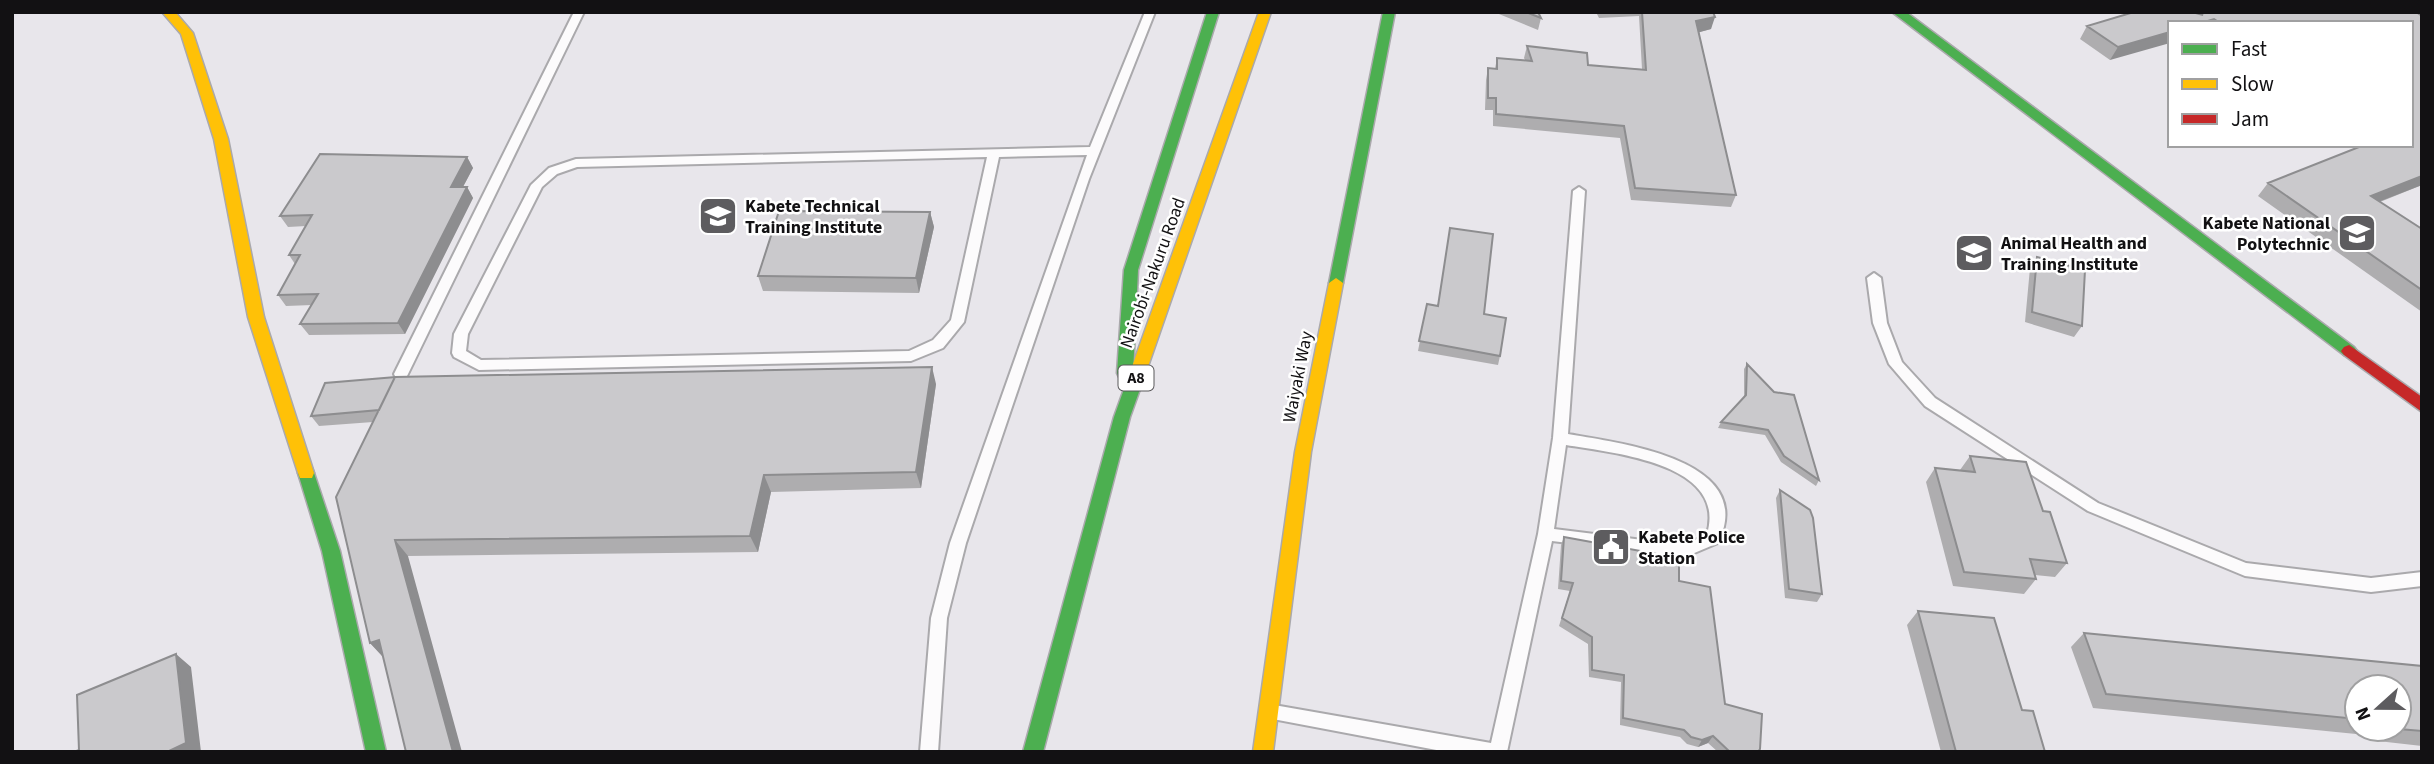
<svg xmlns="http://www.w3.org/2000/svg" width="2434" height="764" viewBox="0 0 2434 764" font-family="'Source Sans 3',sans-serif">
  <rect width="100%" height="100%" fill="#e8e6eb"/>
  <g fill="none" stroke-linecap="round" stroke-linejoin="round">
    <g stroke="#aaa9ac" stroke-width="4">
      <path id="lane" d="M 574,12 L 584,12 L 408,374 L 406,378 L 396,378 L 394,374 Z
        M 1145,12 L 1155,12 L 1089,179 L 966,543 L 947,618 L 938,752 L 920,752 L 931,618 L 950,543 L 1087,155 L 999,157 L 964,322 L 943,348 L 911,361 L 479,370 L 454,357 L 452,353 L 454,334 L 531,185 L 549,168 L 576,159 L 1090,147 ZM 987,157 L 951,320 L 933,340 L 909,351 L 481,360 L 466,351 L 468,334 L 542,187 L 557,174 L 577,167 Z
        M 1579,187 L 1585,191 L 1568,434 C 1619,443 1759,459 1718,543 L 1692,554 L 1659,554 L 1552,541 L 1507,752 L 1447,752 L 1268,718 L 1266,713 L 1268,708 L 1274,705 L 1491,743 L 1538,534 L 1553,438 L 1573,191 ZM 1566,445 C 1613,453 1728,463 1707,534 L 1691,542 L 1659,542 L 1554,529 Z
        M 1874,273 L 1881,278 L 1887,323 L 1902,362 L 1935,398 L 2098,503 L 2246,563 L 2371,578 L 2422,572 L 2422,586 L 2371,592 L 2245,576 L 2088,511 L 1925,406 L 1889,364 L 1873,323 L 1867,278 Z"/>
    </g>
    <g stroke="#aaa9ac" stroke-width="3">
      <path id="fast" d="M 1207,12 L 1219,12 L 1138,270 L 1133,373 L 1142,374 L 1144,378 L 1130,417 L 1043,752 L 1023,752 L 1114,417 L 1128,378 L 1119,377 L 1117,373 L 1124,270 Z
        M 1383,12 L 1395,12 L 1343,283 L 1336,288 L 1329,283 Z
        M 1892,12 L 1906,12 L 2354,347 L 2357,351 L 2354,355 L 2344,355 Z
        M 306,466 L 312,468 L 314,473 L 340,551 L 386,752 L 366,752 L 322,551 L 298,473 L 300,468 Z"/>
    </g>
    <g stroke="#aaa9ac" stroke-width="3">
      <path id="slow" d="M 162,12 L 175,12 L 193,33 L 228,139 L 264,317 L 314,473 L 312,478 L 300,478 L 298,473 L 248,317 L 214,139 L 181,34 Z
        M 1259,12 L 1271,12 L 1144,378 L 1142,382 L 1130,382 L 1128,378 Z
        M 1336,278 L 1343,283 L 1311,452 L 1273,752 L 1253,752 L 1295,452 L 1329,283 Z"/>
    </g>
    <g stroke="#aaa9ac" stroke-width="3">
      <path id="jam" d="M 2349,345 L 2422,397 L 2422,412 L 2344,355 L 2341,351 L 2344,347 Z"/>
    </g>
    <use href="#lane" fill="#fcfbfc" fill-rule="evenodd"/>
    <use href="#fast" fill="#4caf50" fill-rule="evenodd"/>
    <use href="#slow" fill="#ffc107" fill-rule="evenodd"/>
    <use href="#jam" fill="#c62828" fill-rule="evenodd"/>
  </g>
  <path fill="#aeadaf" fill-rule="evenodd" d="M 1494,12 L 1538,12 L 1541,18 L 1538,30 Z
    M 1596,12 L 1713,12 L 1711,29 L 1699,32 L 1736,195 L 1731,207 L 1631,200 L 1620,138 L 1493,126 L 1493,110 L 1485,110 L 1486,80 L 1488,68 L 1495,69 L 1497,58 L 1525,60 L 1524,58 L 1527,46 L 1588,65 L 1642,69 L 1639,16 L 1599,18 Z
    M 2134,12 L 2422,12 L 2422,185 L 2380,202 L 2422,229 L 2422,312 L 2258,196 L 2268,183 L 2411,145 L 2411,23 L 2170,23 L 2110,60 L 2080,39 L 2087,26 Z
    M 467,157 L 473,168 L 463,187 L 467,187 L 473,198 L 405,334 L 309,335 L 300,324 L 312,305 L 286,306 L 278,295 L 295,264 L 289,255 L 306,226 L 288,227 L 280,216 Z
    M 930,212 L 934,227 L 919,293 L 763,291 L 758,276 Z
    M 2037,257 L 2082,326 L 2074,337 L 2025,322 L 2030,268 Z
    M 1427,304 L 1484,314 L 1500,356 L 1498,365 L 1418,351 Z
    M 1747,364 L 1819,480 L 1816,486 L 1781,462 L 1765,435 L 1718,428 L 1721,422 L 1744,398 L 1744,369 Z
    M 325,383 L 936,384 L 921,488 L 771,492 L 758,552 L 408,556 L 383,657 L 370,643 L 373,422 L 319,426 L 311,416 Z
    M 1970,456 L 2043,511 L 2067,563 L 2055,577 L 2035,575 L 2036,579 L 2024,594 L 1953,586 L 1926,482 L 1935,468 L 1960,470 Z
    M 1780,490 L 1822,594 L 1817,602 L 1785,598 L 1776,498 Z
    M 1564,537 L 1679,581 L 1725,704 L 1758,752 L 1718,752 L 1708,743 L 1698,747 L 1687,744 L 1680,737 L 1620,725 L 1621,682 L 1589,677 L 1588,644 L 1559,626 L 1570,591 L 1558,589 L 1561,545 Z
    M 1918,611 L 2022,710 L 2045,752 L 1941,752 L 1907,625 Z
    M 2084,633 L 2422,666 L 2422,746 L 2369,740 L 2366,735 L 2093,708 L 2071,647 ZM 2357,687 L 2399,729 L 2357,729 Z"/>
  <path fill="#8d8d8f" d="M 1715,17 L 1711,29 L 1693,34 L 1696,21 Z
    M 2170,32 L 2170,43 L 2110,60 L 2118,47 Z
    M 467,157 L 473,168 L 457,198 L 451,187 Z
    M 2422,176 L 2422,185 L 2360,209 L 2371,196 Z
    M 467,187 L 473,198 L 405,334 L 398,323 Z
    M 930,212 L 934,227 L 919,293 L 916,278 Z
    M 932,367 L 936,384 L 921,488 L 916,472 Z
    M 764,475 L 771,492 L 758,552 L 750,536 Z
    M 395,540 L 408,556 L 462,752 L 453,752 Z
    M 379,640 L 384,658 L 370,643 Z
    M 176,654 L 191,667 L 201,752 L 167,752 Z
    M 1713,736 L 1708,743 L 1698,747 L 1702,740 Z"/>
  <path fill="#cac9cc" stroke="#8d8d8f" stroke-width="2" d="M 1526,12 L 1538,12 L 1541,18 Z
    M 1642,12 L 1713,12 L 1715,17 L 1696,21 L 1736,195 L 1635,188 L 1624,126 L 1496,114 L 1496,98 L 1488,98 L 1488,68 L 1497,69 L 1497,58 L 1532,61 L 1527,46 L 1587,53 L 1588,65 L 1646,70 Z
    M 2134,12 L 2192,12 L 2203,15 L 2198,12 L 2416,12 L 2422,16 L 2422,176 L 2371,196 L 2422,229 L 2422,290 L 2268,183 L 2364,145 L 2411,145 L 2411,23 L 2220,23 L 2214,19 L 2201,23 L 2170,23 L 2170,32 L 2118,47 L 2087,26 Z
    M 320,154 L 467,157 L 451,187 L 467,187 L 398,323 L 300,324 L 318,294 L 278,295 L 300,255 L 289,255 L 312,215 L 280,216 Z
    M 779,211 L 930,212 L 916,278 L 758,276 Z
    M 1450,228 L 1493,234 L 1484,314 L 1506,318 L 1500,356 L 1419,341 L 1427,304 L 1438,306 Z
    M 2037,257 L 2085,270 L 2082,326 L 2032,312 Z
    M 1747,364 L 1774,392 L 1794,395 L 1819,480 L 1784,456 L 1768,430 L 1721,422 L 1746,395 Z
    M 932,367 L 916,472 L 764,475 L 750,536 L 395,540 L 453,752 L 406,752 L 379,640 L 370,643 L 336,497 L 395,377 Z
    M 395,377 L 379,410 L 311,416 L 325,383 L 396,377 Z
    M 1970,456 L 2026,462 L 2043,511 L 2050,512 L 2067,563 L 2030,559 L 2036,579 L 1964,572 L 1935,468 L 1975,472 Z
    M 1780,490 L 1810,510 L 1813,518 L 1822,594 L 1789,589 Z
    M 1564,537 L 1679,558 L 1679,581 L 1710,587 L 1725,704 L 1762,714 L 1760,749 L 1758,752 L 1730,752 L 1713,736 L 1702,740 L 1691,737 L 1684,730 L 1623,718 L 1624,675 L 1592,670 L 1592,637 L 1562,618 L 1573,583 L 1561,581 Z
    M 1918,611 L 1994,618 L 2022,710 L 2033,711 L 2045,752 L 1956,752 Z
    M 2084,633 L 2422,666 L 2422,731 L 2399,729 L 2399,687 L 2357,687 L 2357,719 L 2106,694 Z
    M 176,654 L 186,743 L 167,752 L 74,752 L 79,750 L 77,695 Z"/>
  <defs>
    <g id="university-square" transform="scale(2.0125)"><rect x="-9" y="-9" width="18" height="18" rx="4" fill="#5d5c5f" stroke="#fff"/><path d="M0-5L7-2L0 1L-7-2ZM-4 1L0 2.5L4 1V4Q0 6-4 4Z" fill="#fff"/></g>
    <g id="civic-square" transform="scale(2.0125)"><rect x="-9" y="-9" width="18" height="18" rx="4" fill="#5d5c5f" stroke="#fff"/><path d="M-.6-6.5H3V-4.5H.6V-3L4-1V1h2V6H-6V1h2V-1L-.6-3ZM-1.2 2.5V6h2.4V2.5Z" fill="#fff"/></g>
  </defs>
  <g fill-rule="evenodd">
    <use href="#university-square" x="718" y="216"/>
    <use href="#university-square" x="2357" y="233"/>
    <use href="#university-square" x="1974" y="253"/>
    <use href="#civic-square" x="1611" y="547"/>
  </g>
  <g text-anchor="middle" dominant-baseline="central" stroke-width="5" stroke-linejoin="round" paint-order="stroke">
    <rect fill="#fff" stroke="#59585a" stroke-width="2" x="1118.5" y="365.5" width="35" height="25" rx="5"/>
    <g font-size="16" font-weight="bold" fill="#121113">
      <text x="1136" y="378">A8</text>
    </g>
    <g font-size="18" font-weight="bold" fill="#121113" stroke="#fff" text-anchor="start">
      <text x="745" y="206">Kabete Technical<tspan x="745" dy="21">Training Institute</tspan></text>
      <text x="2330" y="223" text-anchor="end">Kabete National<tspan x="2330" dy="21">Polytechnic</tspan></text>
      <text x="2001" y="243">Animal Health and<tspan x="2001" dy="21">Training Institute</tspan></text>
      <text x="1638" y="537">Kabete Police<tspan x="1638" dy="21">Station</tspan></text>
    </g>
    <g font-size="18" fill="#121113" stroke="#fff">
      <text transform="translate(1153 273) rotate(-70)">Nairobi-Nakuru Road</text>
      <text transform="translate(1298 377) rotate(-79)">Waiyaki Way</text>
    </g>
  </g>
  <rect width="2434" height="764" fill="none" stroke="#121113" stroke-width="28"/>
  <rect x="2168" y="21" width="245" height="126" fill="#ffffff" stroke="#a0a0a1" stroke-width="2"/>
  <rect x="2182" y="44" width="35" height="10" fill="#4caf50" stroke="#a0a0a1" stroke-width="2"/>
  <text x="2231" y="56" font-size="21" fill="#121113">Fast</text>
  <rect x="2182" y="79" width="35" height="10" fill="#ffc107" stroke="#a0a0a1" stroke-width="2"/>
  <text x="2231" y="91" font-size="21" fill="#121113">Slow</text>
  <rect x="2182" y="114" width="35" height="10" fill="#c62828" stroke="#a0a0a1" stroke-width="2"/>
  <text x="2231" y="126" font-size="21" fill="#121113">Jam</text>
  <g transform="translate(2378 708) rotate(249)"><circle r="33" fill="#ffffff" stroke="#a0a0a1" stroke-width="2"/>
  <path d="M0-5L12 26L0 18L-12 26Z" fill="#5d5c5f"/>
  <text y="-10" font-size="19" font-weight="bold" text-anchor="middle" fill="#121113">N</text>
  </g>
</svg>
